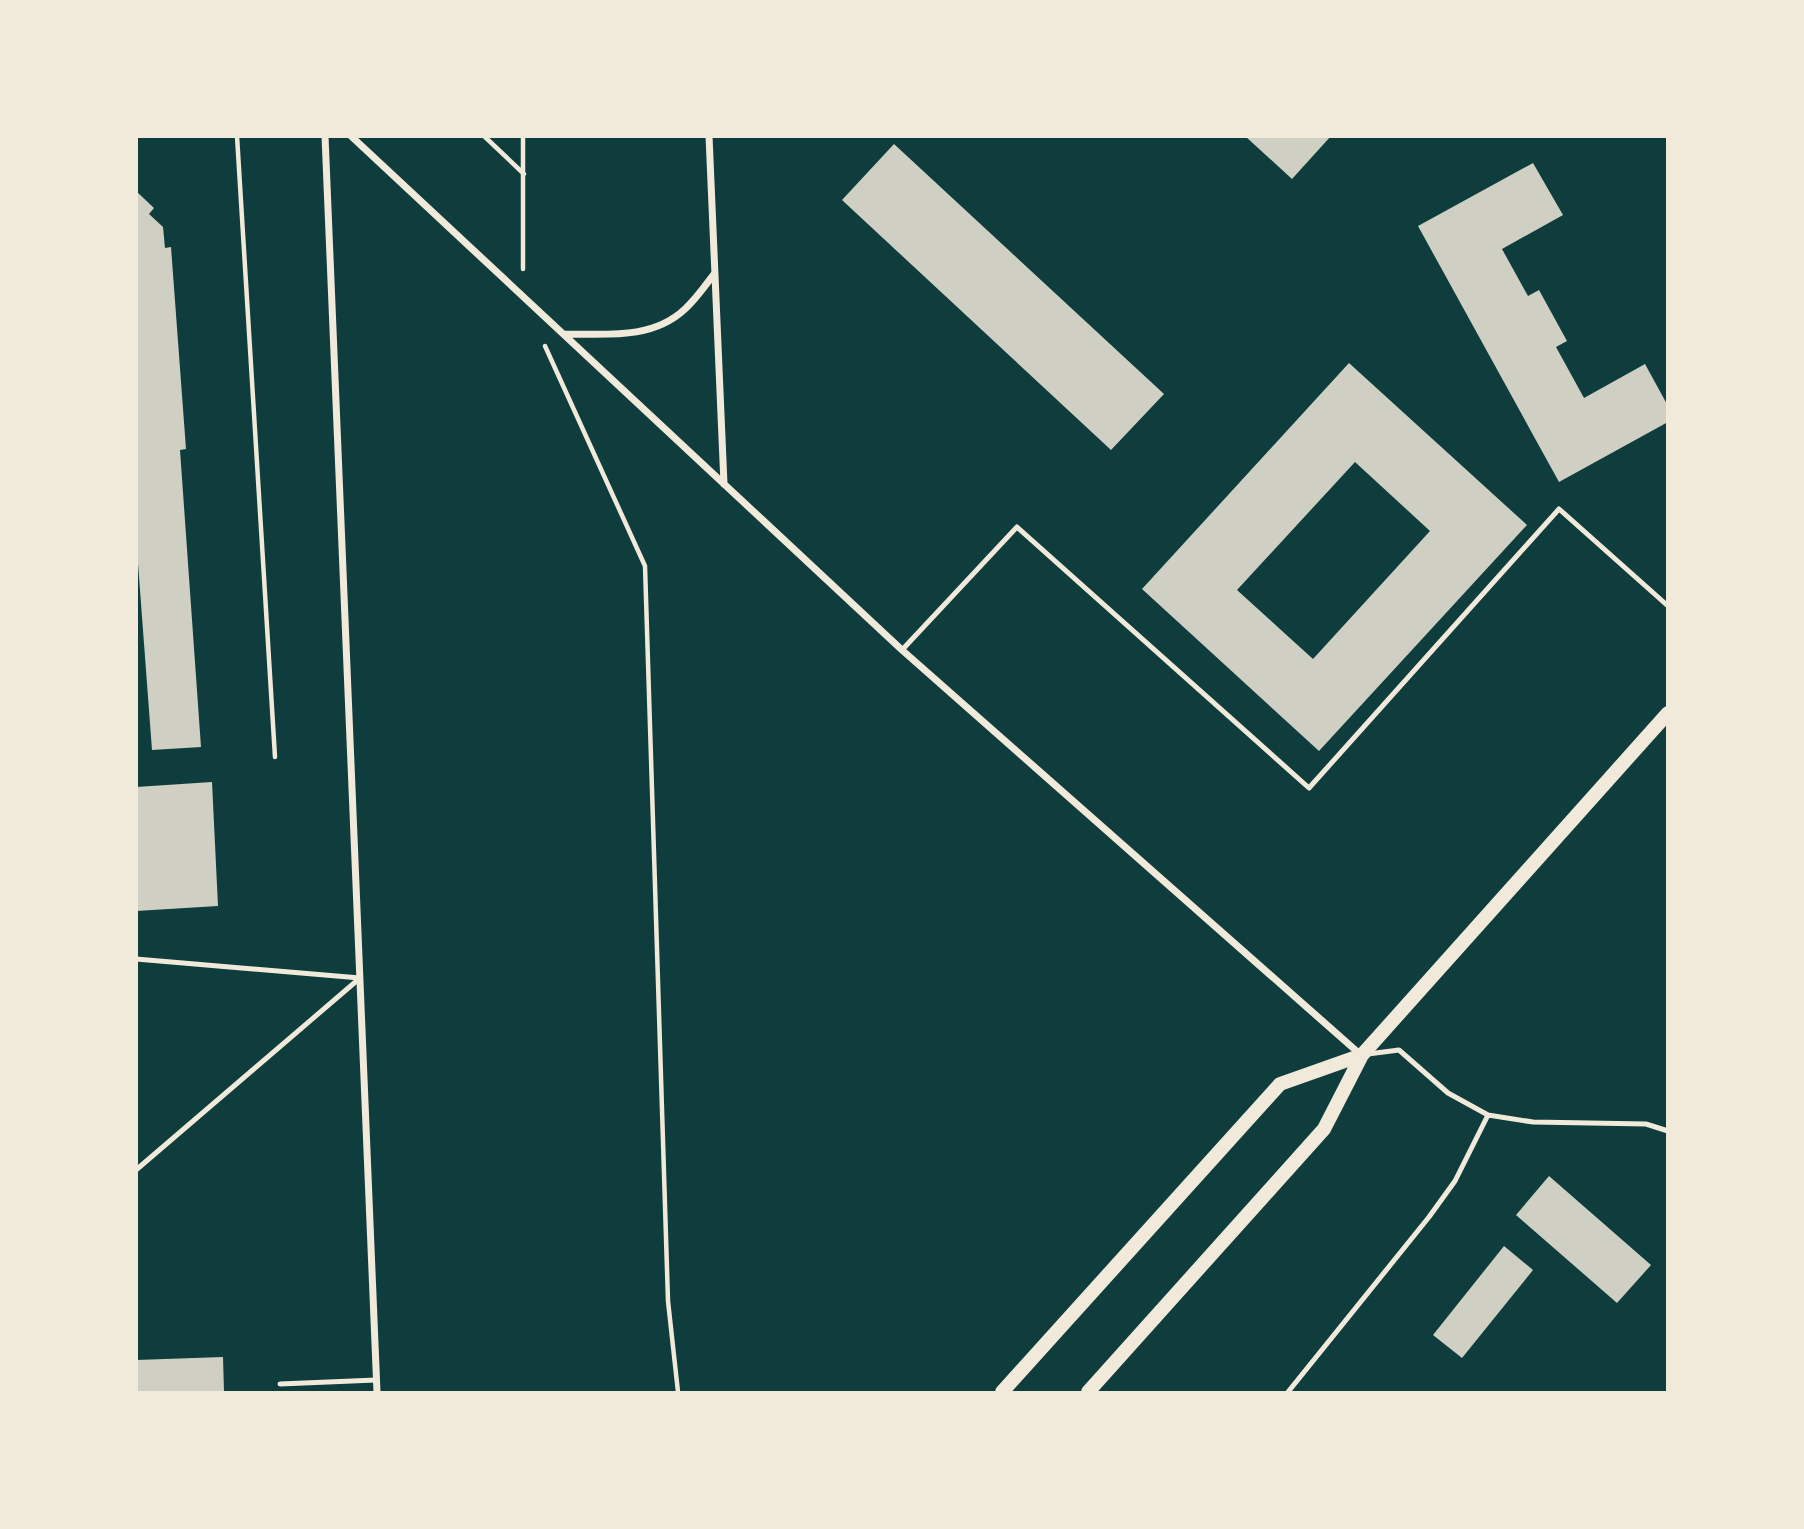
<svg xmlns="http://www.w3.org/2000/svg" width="1804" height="1529" viewBox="0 0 1804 1529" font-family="'Crimson Pro',serif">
  <rect width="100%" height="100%" fill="#0f3d3e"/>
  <path fill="#cfcfc3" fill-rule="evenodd" d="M 1245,136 L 1331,136 L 1292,179 Z
    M 894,144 L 1164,394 L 1111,450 L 842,200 Z
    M 1533,163 L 1563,215 L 1502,249 L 1528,296 L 1539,290 L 1567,341 L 1556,347 L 1584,398 L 1645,364 L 1668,406 L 1668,422 L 1559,482 L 1418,226 Z
    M 136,191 L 154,208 L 149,214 L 163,227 L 165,248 L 171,247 L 186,449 L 180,450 L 201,747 L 152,750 L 136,537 Z
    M 1349,363 L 1527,525 L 1319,751 L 1142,589 ZM 1355,462 L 1430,531 L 1313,659 L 1237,590 Z
    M 212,782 L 218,906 L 136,911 L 136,787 Z
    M 1549,1176 L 1651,1265 L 1617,1303 L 1516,1215 Z
    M 1504,1246 L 1533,1270 L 1462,1358 L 1433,1335 Z
    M 223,1357 L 224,1392 L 136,1392 L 136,1360 Z"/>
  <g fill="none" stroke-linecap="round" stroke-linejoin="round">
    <path stroke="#f1e9da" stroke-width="4.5" d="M 237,136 L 275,757
      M 484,136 L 524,174
      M 523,136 L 523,269
      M 545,346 L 645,566 L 668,1301 L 678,1392"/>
    <path stroke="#f1e9da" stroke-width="5" d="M 902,650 L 1017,527 L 1309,788 L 1559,509 L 1668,606
      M 136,959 L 360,978
      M 1368,1054 L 1399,1050 L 1448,1093 L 1488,1115 L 1533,1122 L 1646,1124 L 1668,1131
      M 136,1170 L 360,978
      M 280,1384 L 376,1380
      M 1288,1392 L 1429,1217 L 1455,1181 L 1488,1115"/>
    <path stroke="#f1e9da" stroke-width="7" d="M 325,136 L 377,1392
      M 351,136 L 902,650 L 1361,1055
      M 709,136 L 724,484
      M 564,334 C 606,334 652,340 685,309 C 696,299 705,286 714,274"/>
    <path stroke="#f1e9da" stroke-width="14" d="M 1002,1392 L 1280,1084 L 1362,1055
      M 1088,1392 L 1324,1129 L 1362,1055 L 1668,713"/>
  </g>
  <rect width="1804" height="1529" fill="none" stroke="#f1e9da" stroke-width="276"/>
</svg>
